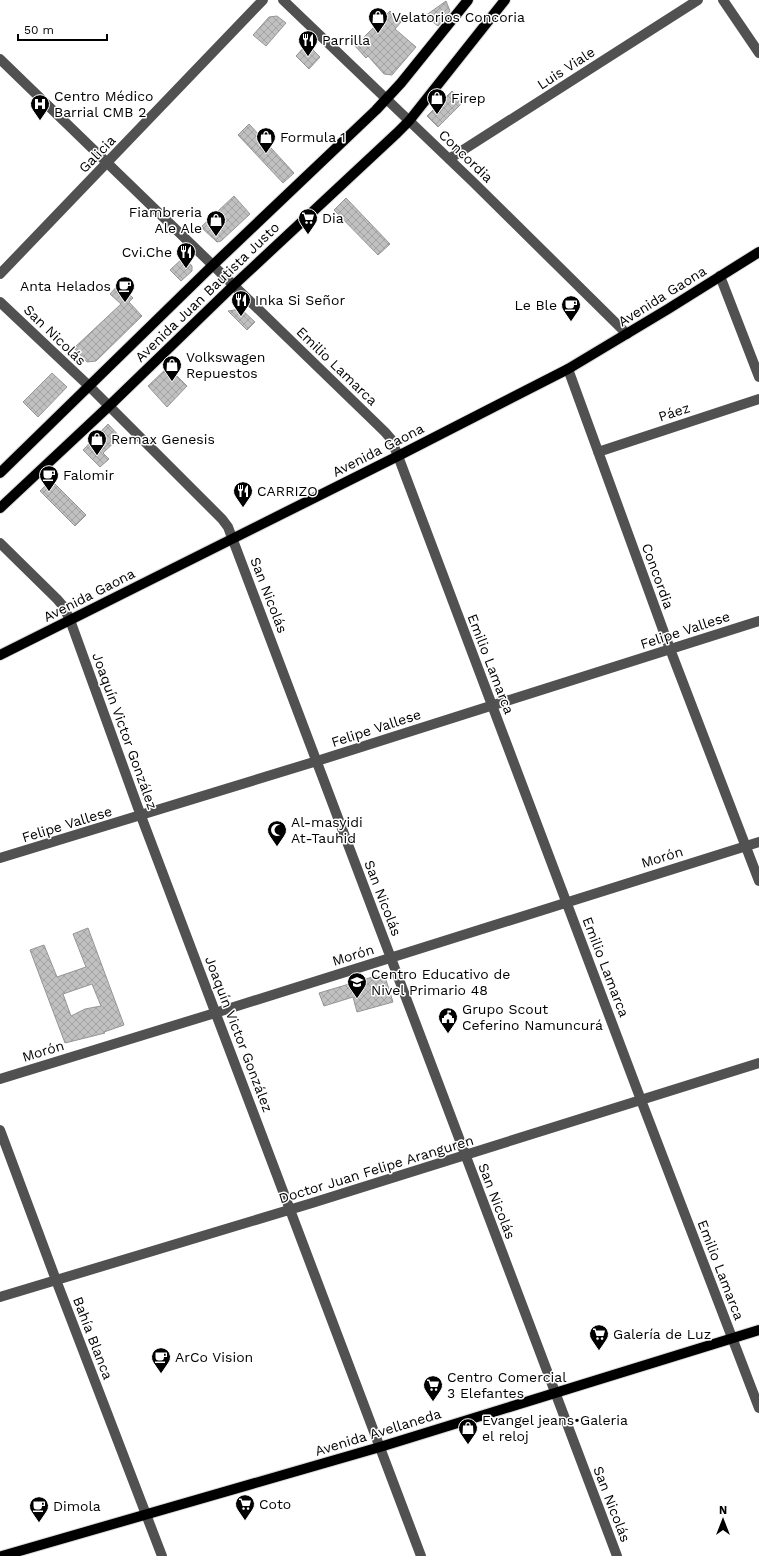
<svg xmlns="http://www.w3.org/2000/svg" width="759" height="1556" viewBox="0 0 759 1556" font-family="'Work Sans',sans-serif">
  <defs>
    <pattern id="building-cross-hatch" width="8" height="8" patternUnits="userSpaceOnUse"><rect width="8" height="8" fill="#c0c0c0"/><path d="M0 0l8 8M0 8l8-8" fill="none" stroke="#a3a3a3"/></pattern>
  </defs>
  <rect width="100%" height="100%" fill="#fff"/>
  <path fill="url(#building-cross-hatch)" stroke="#959595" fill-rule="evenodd" d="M 446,1 L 450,11 L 438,26 L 425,16 Z
    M 390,11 L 401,22 L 395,29 L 416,47 L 392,75 L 384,74 L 368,56 L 366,58 L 355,46 Z
    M 277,16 L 286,23 L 266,46 L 253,35 L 269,17 Z
    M 307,44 L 320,57 L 309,69 L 296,56 Z
    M 452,91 L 463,102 L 438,127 L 427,116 Z
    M 249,124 L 294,173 L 283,183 L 238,135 Z
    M 234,196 L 250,214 L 221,241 L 217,242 L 201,227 Z
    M 346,198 L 390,244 L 378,255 L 334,210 Z
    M 184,257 L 192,266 L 192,271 L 181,281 L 170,270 Z
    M 119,284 L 133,298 L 129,302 L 142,316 L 96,361 L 87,362 L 74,348 L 121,304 L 110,294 Z
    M 241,309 L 255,322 L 247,330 L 228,311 Z
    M 168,367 L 187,386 L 167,407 L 148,386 Z
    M 52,373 L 67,387 L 38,417 L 23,402 Z
    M 108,424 L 120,437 L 103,453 L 109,459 L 100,467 L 83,450 Z
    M 51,480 L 86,515 L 75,526 L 40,491 Z
    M 88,928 L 124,1025 L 104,1032 L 105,1033 L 65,1043 L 30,950 L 44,945 L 57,977 L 86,967 L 73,934 ZM 92,984 L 101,1006 L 85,1009 L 71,1016 L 63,994 Z
    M 376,976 L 386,980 L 393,1002 L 357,1012 L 353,997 L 324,1006 L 319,993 Z"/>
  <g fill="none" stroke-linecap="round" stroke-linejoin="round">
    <g stroke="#dbdbdb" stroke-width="12">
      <path id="major" d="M 0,473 L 213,265 L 376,110 L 401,83 L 468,0
        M 0,508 L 109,406 L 234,285 L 397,133 L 409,121 L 505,0
        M 0,655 L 398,456 L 568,369 L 668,309 L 759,252
        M 2,1556 L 380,1447 L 759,1330"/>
    </g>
    <path stroke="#515151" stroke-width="10" d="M 283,0 L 472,181 L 627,334
      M 723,0 L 759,53
      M 0,59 L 385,432 L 391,439 L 398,456 L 641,1100 L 759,1408
      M 449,159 L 698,0
      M 0,274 L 263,0
      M 720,276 L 759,377
      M 0,302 L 89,386 L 222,519 L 228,527 L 617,1556
      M 568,369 L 670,649 L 759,881
      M 598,452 L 759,399
      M 0,543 L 57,599 L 63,606 L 70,620 L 141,816 L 421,1556
      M 0,858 L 317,761 L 759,621
      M 0,1079 L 215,1013 L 759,842
      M 0,1130 L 56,1280 L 162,1556
      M 0,1297 L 312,1203 L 759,1063"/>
    <use href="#major" stroke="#000" stroke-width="10"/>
  </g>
  <defs>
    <g id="shop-pin" transform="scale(1)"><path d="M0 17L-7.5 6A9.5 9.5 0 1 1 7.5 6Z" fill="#000" stroke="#fff"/><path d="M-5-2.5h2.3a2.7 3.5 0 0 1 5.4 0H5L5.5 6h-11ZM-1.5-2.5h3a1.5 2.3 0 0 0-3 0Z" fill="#fff"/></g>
    <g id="restaurant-pin" transform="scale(1)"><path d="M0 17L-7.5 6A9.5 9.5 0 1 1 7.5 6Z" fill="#000" stroke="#fff"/><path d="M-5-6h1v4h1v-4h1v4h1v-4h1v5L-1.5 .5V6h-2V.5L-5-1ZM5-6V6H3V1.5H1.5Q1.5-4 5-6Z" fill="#fff"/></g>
    <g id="hospital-pin" transform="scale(1)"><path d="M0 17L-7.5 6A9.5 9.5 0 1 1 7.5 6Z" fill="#000" stroke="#fff"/><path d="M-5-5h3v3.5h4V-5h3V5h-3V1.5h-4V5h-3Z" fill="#fff"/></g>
    <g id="supermarket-pin" transform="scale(1)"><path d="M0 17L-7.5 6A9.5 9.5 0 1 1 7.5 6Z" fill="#000" stroke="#fff"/><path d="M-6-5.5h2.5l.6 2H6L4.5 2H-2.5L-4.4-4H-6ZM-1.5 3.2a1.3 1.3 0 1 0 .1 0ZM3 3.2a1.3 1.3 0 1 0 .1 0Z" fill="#fff"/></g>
    <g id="cafe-pin" transform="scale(1)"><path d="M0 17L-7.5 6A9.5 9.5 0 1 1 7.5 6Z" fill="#000" stroke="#fff"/><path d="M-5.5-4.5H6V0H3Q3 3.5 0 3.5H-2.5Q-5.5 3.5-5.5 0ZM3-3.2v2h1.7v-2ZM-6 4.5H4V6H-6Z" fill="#fff"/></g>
    <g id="mosque-pin" transform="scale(1)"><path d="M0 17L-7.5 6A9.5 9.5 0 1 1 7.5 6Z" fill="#000" stroke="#fff"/><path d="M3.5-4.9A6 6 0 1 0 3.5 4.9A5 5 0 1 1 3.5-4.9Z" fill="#fff"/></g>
    <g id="school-pin" transform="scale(1)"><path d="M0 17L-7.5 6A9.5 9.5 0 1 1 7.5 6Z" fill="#000" stroke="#fff"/><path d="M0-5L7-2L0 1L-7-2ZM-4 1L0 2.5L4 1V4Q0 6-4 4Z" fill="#fff"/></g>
    <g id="civic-pin" transform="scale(1)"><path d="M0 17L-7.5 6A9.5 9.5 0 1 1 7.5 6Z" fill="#000" stroke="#fff"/><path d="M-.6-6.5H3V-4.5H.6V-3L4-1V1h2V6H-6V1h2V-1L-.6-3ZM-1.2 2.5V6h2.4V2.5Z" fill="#fff"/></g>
  </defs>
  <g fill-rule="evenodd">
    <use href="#shop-pin" x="378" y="17"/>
    <use href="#restaurant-pin" x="308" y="40"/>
    <use href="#shop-pin" x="437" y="98"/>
    <use href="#hospital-pin" x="40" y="104"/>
    <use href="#shop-pin" x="266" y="137"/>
    <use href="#supermarket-pin" x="308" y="218"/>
    <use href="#shop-pin" x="216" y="220"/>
    <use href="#restaurant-pin" x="186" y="252"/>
    <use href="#cafe-pin" x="125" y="286"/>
    <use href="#restaurant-pin" x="241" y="300"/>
    <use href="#cafe-pin" x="571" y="305"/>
    <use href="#shop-pin" x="172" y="365"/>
    <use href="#shop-pin" x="97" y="439"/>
    <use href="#cafe-pin" x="49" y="475"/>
    <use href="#restaurant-pin" x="243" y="491"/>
    <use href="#mosque-pin" x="277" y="830"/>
    <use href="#school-pin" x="357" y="982"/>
    <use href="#civic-pin" x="448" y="1017"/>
    <use href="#supermarket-pin" x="599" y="1334"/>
    <use href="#cafe-pin" x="161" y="1357"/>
    <use href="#supermarket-pin" x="433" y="1385"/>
    <use href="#shop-pin" x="468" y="1428"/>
    <use href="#supermarket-pin" x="245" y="1504"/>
    <use href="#cafe-pin" x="39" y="1506"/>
  </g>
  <g text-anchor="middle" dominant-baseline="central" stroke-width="3" stroke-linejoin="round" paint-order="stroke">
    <g font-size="14" fill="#000" stroke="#fff" text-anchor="start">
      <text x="392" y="17">Velatorios Concoria</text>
      <text x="322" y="40">Parrilla</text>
      <text x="54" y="96">Centro Médico<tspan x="54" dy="16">Barrial CMB 2</tspan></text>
      <text x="451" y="98">Firep</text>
      <text x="280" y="137">Formula 1</text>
      <text x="202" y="212" text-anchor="end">Fiambreria<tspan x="202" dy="16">Ale Ale</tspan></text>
      <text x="322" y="218">Dia</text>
      <text x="172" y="252" text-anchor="end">Cvi.Che</text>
      <text x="111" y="286" text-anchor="end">Anta Helados</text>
      <text x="255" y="300">Inka Si Señor</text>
      <text x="557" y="305" text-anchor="end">Le Ble</text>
      <text x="186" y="357">Volkswagen<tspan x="186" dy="16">Repuestos</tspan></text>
      <text x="111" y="439">Remax Genesis</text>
      <text x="63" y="475">Falomir</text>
      <text x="257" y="491">CARRIZO</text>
      <text x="291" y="822">Al-masyidi<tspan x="291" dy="16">At-Tauhid</tspan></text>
      <text x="371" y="974">Centro Educativo de<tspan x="371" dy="16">Nivel Primario 48</tspan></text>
      <text x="462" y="1009">Grupo Scout<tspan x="462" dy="16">Ceferino Namuncurá</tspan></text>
      <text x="613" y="1334">Galería de Luz</text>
      <text x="175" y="1357">ArCo Vision</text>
      <text x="447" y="1377">Centro Comercial<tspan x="447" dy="16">3 Elefantes</tspan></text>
      <text x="482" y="1420">Evangel jeans•Galeria<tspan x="482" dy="16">el reloj</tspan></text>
      <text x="259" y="1504">Coto</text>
      <text x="53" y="1506">Dimola</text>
    </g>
    <g font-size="14" fill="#000" stroke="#fff">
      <text transform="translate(566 68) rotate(-33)">Luis Viale</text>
      <text transform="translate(97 154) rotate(-46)">Galicia</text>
      <text transform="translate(466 156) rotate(44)">Concordia</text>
      <text transform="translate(207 292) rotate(-44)">Avenida Juan Bautista Justo</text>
      <text transform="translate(662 296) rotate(-32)">Avenida Gaona</text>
      <text transform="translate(55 335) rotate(44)">San Nicolás</text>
      <text transform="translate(337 366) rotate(44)">Emilio Lamarca</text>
      <text transform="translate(674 412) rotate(-18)">Páez</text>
      <text transform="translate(378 450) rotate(-27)">Avenida Gaona</text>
      <text transform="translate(658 576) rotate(70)">Concordia</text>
      <text transform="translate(89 595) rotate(-27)">Avenida Gaona</text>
      <text transform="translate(269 595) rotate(69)">San Nicolás</text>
      <text transform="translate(685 630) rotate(-18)">Felipe Vallese</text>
      <text transform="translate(491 664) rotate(69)">Emilio Lamarca</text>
      <text transform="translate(376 728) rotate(-18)">Felipe Vallese</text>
      <text transform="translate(125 731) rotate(70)">Joaquín Victor González</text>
      <text transform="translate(67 824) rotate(-17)">Felipe Vallese</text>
      <text transform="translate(662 857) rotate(-17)">Morón</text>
      <text transform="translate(383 898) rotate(69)">San Nicolás</text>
      <text transform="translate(353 955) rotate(-17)">Morón</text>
      <text transform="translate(606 967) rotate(69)">Emilio Lamarca</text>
      <text transform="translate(239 1034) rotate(69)">Joaquín Victor González</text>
      <text transform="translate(43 1051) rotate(-17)">Morón</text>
      <text transform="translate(376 1169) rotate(-17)">Doctor Juan Felipe Aranguren</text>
      <text transform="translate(497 1201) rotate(69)">San Nicolás</text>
      <text transform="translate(721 1270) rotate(69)">Emilio Lamarca</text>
      <text transform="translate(93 1338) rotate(69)">Bahía Blanca</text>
      <text transform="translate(378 1432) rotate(-17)">Avenida Avellaneda</text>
      <text transform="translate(612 1504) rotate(69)">San Nicolás</text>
    </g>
  </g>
  <g transform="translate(723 1520)" stroke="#ffffff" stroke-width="3" paint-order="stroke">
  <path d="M0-3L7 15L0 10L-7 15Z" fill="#000000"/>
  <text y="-6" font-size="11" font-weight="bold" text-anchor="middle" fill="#000000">N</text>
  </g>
  <path d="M18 34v6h89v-6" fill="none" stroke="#000000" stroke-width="2"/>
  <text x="24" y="34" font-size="12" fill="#000000" stroke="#ffffff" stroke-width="3" paint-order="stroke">50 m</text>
</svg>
